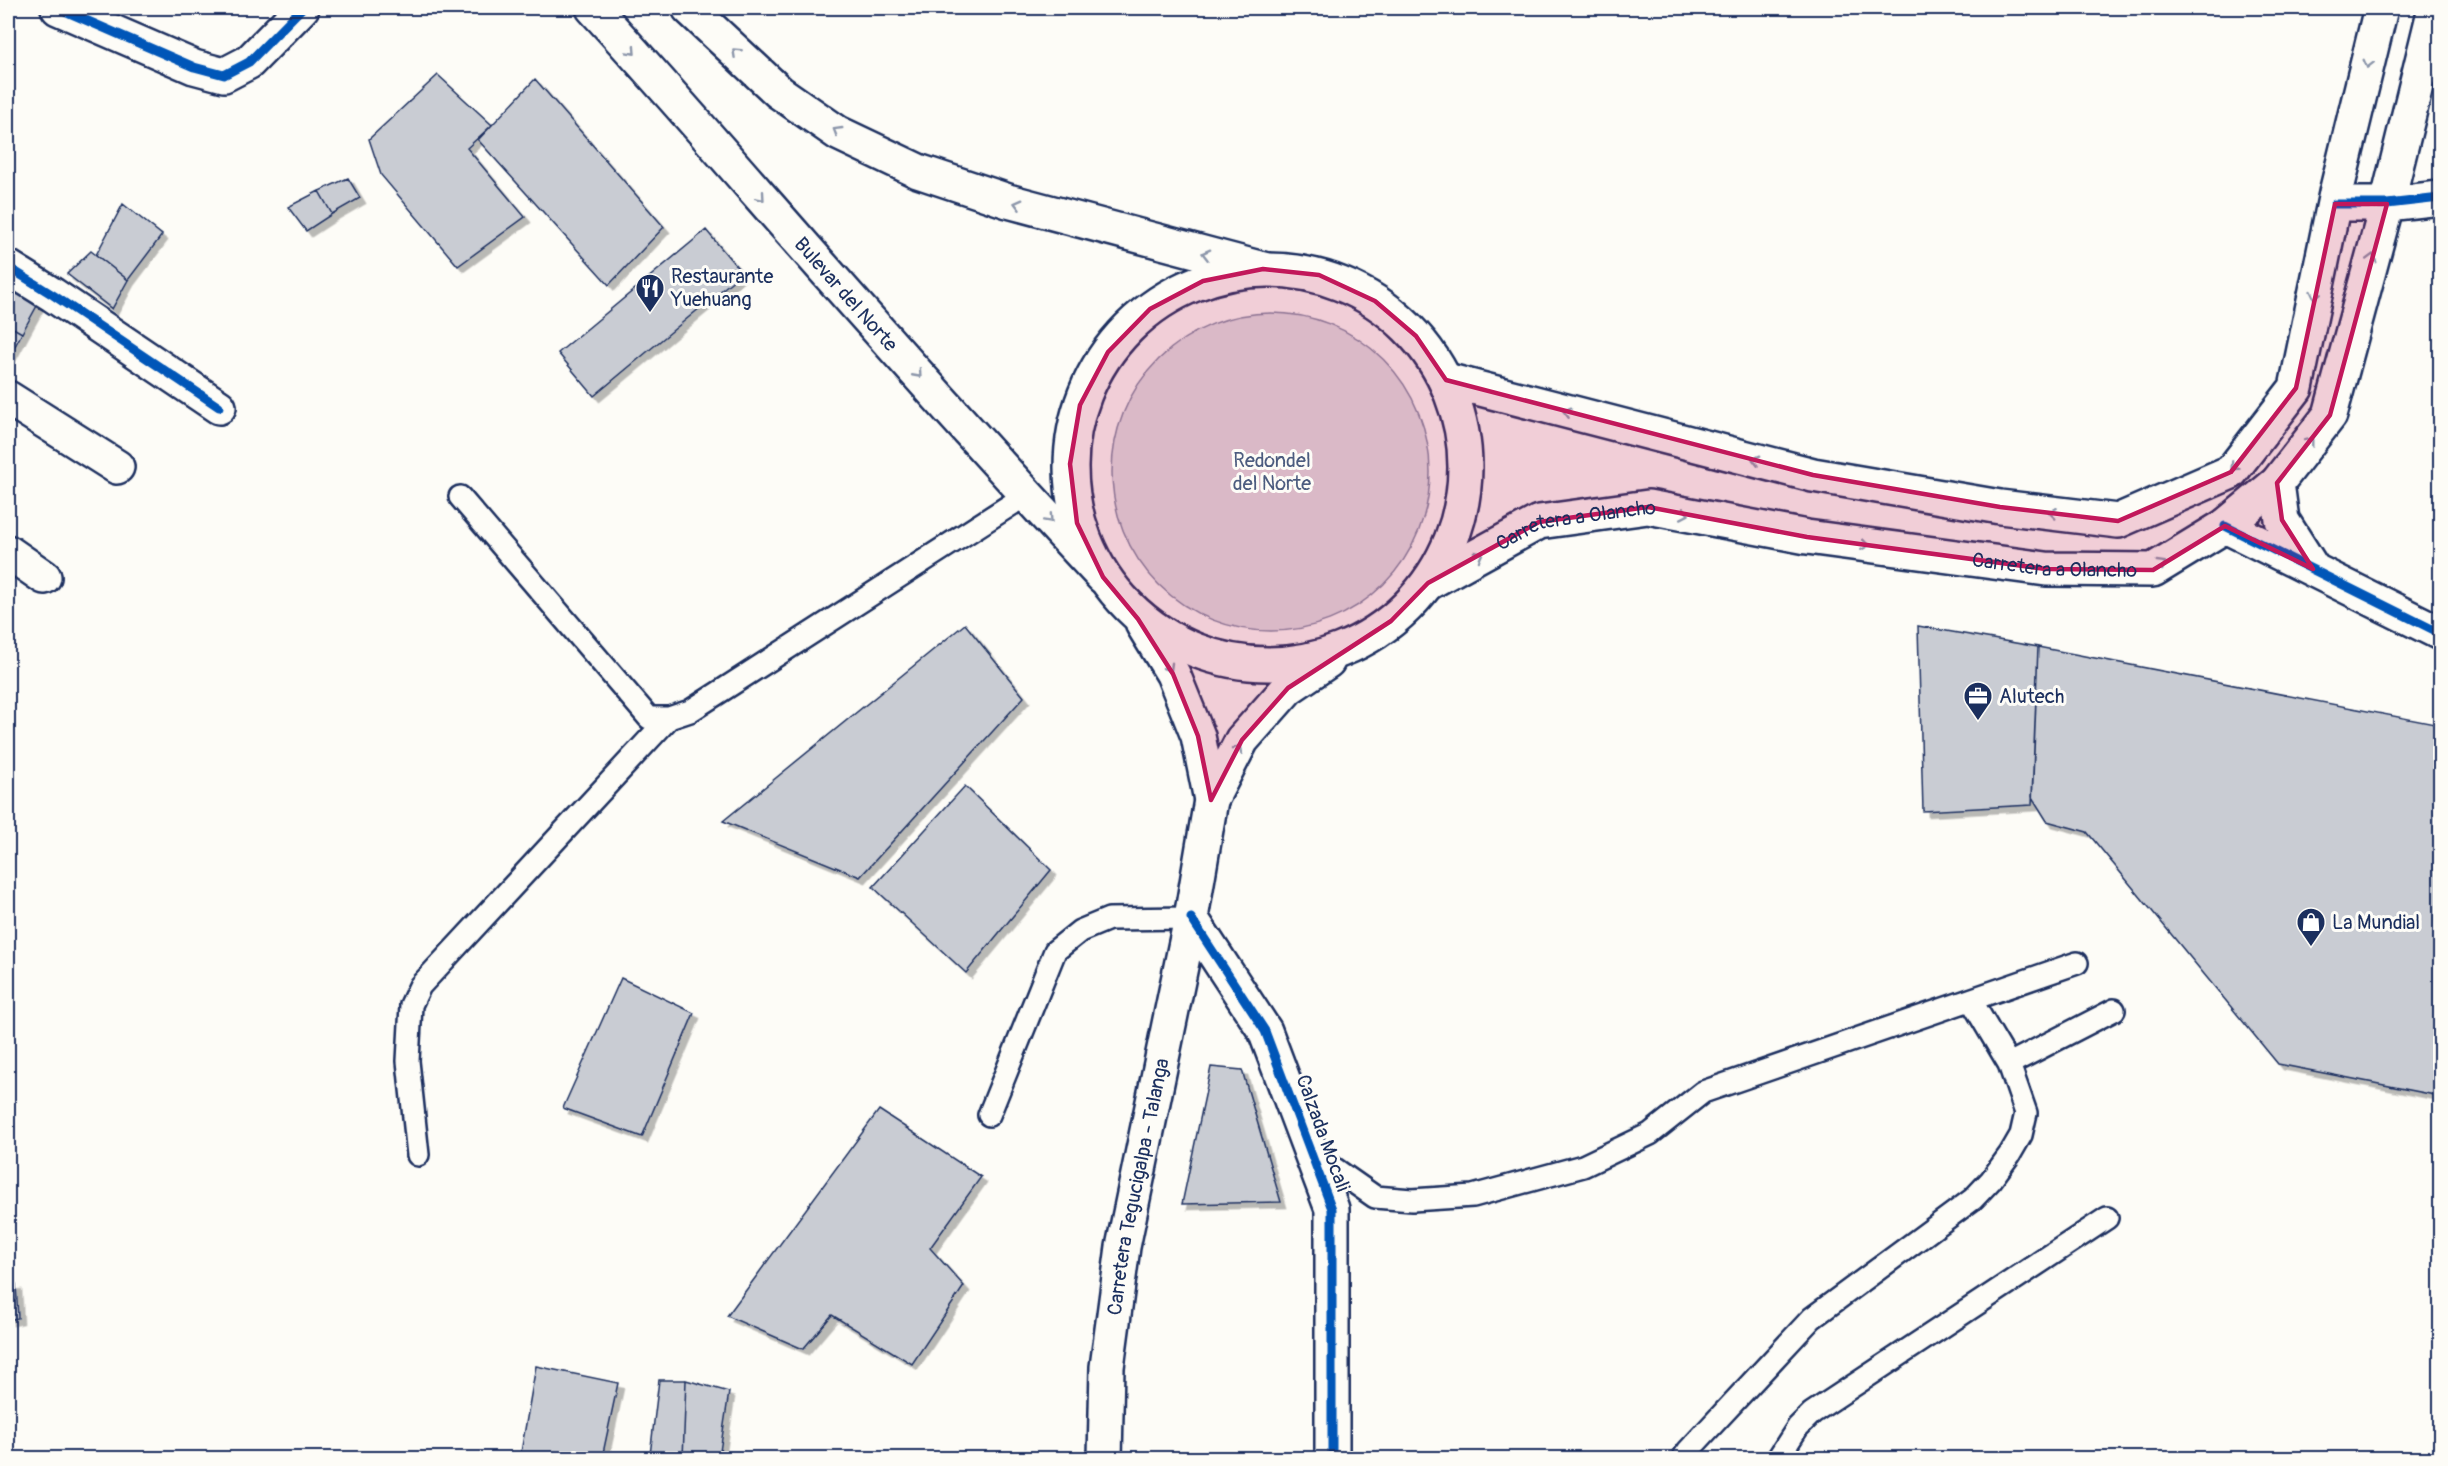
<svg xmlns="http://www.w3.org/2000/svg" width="2448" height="1466" viewBox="0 0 2448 1466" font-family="Pangolin,sans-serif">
  <defs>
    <filter id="shadow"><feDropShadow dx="5.5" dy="5.5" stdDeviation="0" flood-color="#0004"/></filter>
  </defs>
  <rect width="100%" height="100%" fill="#fdfcf7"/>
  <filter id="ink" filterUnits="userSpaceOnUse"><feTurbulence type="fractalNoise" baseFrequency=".0167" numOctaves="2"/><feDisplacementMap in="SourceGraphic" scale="12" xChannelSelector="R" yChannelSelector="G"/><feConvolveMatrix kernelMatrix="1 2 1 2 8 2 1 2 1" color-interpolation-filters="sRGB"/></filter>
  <g filter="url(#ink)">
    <path fill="#e0e1e3" stroke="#7e88a0" stroke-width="1.5" d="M1112 472a159 159 0 1 1 318 0a159 159 0 1 1-318 0Z"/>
    <path fill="#c9ccd3" stroke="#1b2f5e" stroke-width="1.5" filter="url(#shadow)" d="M 438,75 L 492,125 L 467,148 L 525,217 L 458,266 L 381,175 L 369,139 Z
      M 535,79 L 664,227 L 609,285 L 478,140 Z
      M 348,178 L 360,198 L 332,214 L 319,191 Z
      M 319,191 L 332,214 L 306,231 L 288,207 Z
      M 123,204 L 162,235 L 128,280 L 96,255 Z
      M 706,230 L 742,273 L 594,396 L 558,353 Z
      M 91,251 L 128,280 L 112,309 L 67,274 Z
      M 8,281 L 38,304 L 22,333 L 8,325 Z
      M 8,325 L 22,333 L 8,359 Z
      M 965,624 L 1024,697 L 860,877 L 723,821 Z
      M 1918,626 L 2038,647 L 2032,805 L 1923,811 Z
      M 2038,647 L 2440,725 L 2440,1096 L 2278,1064 L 2087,832 L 2047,821 L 2032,797 Z
      M 965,786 L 1051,870 L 966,973 L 873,887 Z
      M 621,978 L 694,1013 L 642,1137 L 563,1108 Z
      M 1211,1067 L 1242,1070 L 1281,1202 L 1182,1204 Z
      M 879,1110 L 981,1177 L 930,1248 L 964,1286 L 912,1364 L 832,1315 L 803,1349 L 727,1316 Z
      M 16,1284 L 18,1318 L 8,1320 L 8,1285 Z
      M 536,1366 L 618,1383 L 602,1458 L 520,1458 Z
      M 659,1380 L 686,1380 L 683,1458 L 663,1458 L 650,1455 Z
      M 686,1380 L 729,1392 L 719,1458 L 683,1458 Z"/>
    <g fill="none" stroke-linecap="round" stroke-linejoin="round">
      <g stroke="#1b2f5e" stroke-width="26">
        <path id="lane" d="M 460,497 L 649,718 L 669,718 L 690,711 L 1026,495
          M 2009,1064 L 2114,1010
          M 989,1115 L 1055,951 L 1080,931 L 1109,919 L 1191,918
          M 1312,1153 L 1375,1197 L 1412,1200 L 1473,1196 L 1583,1166 L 1650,1134 L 1703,1092 L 2077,963
          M 418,1155 L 408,1061 L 411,1005 L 420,986 L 669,718
          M 1683,1458 L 1688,1451 L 1812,1318 L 1973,1199 L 1991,1180 L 2010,1154 L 2021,1135 L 2026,1113 L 2009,1064 L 1971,1000
          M 1778,1458 L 1798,1427 L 1812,1413 L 2107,1218"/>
      </g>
      <g stroke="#1b2f5e" stroke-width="38">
        <path id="street" d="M 58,8 L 194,67 L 224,75 L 249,62 L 302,8
          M 2335,204 L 2387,204 L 2440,198
          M 8,267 L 53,295 L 219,407
          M 8,398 L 117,467
          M 8,552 L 44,577
          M 1191,918 L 1265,1031 L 1332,1209 L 1332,1458"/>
      </g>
      <g stroke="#1b2f5e" stroke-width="38">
        <g id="secondary">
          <path id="s1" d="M 593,8 C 649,69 704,132 759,195 C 872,324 986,452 1103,577"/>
          <path d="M 689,8 L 779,92 L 838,133 L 918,171 L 1008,201 L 1263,269"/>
          <path d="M 2225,526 L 2440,633"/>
        </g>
      </g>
      <g stroke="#1b2f5e" stroke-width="38">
        <g id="primary">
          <circle cx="1268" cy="467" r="197"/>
          <path d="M 1446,380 L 1813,475 L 2000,507 L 2118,521 L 2231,472 L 2296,388 L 2336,193 L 2381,8"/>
          <path d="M 2277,483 L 2282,520 L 2313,569"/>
          <path id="s2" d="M 1428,583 L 1539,522 L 1648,507 L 1807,537 L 2046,569 L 2153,570 L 2225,526 L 2277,483 L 2330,415 L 2387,204 L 2435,8"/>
          <path d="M 1143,625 L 1173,674 L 1198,736 L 1211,800"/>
          <path id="s3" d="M 1105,1458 L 1107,1367 L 1123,1247 L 1191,918 L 1211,800 L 1242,740 L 1288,688 L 1328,661"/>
        </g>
      </g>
      <use href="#lane" stroke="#fdfcf7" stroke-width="21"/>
      <use href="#street" stroke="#fdfcf7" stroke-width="33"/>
      <use href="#secondary" stroke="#fdfcf7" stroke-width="33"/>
      <use href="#primary" stroke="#fdfcf7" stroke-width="33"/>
      <g stroke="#fdfcf7" stroke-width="13">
        <path id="cycleway" d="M 58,8 L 194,67 L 224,75 L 249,62 L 302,8
          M 2335,204 L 2387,204 L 2440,198
          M 8,267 L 53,295 L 219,407
          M 2225,526 L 2440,633
          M 1191,918 L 1265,1031 L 1332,1209 L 1332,1458"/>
      </g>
      <use href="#cycleway" stroke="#0057b8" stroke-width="9"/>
    </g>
    <defs><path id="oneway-chevron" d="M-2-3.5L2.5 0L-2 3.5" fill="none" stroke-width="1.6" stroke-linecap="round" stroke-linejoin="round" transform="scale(1.5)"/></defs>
    <g stroke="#8c96aa">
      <use href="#oneway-chevron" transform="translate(632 51) rotate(47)"/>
      <use href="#oneway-chevron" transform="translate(736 52) rotate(-137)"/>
      <use href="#oneway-chevron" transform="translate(2368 64) rotate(104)"/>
      <use href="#oneway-chevron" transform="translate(837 131) rotate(-149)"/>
      <use href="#oneway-chevron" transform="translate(761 197) rotate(49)"/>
      <use href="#oneway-chevron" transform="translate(1018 204) rotate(-165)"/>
      <use href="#oneway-chevron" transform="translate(1206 254) rotate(-166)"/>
      <use href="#oneway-chevron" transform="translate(2372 258) rotate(-75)"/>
      <use href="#oneway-chevron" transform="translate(2315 295) rotate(102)"/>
      <use href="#oneway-chevron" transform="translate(918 374) rotate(48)"/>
      <use href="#oneway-chevron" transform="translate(1567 412) rotate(-166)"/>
      <use href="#oneway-chevron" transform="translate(2310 441) rotate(-52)"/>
      <use href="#oneway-chevron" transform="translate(1756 460) rotate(-166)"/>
      <use href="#oneway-chevron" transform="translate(2234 467) rotate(134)"/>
      <use href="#oneway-chevron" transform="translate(2053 513) rotate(-173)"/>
      <use href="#oneway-chevron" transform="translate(1685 514) rotate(11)"/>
      <use href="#oneway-chevron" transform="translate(1049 519) rotate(47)"/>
      <use href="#oneway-chevron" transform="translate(1865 545) rotate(8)"/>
      <use href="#oneway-chevron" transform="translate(1479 555) rotate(-29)"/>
      <use href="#oneway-chevron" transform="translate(2162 564) rotate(-31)"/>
      <use href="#oneway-chevron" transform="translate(1169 668) rotate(60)"/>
      <use href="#oneway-chevron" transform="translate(1238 749) rotate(-62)"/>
    </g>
  </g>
  <path fill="#c2185b" fill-opacity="0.2" stroke="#c2185b" stroke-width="4.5" stroke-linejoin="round" d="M 2335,204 L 2387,204 L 2330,415 L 2277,483 L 2282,520 L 2313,569 L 2225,526 L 2153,570 L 2046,569 L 1807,537 L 1648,507 L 1539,522 L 1428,583 L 1391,621 L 1288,688 L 1242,740 L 1211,800 L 1198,736 L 1173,674 L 1138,619 L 1103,577 L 1077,523 L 1070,464 L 1080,405 L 1108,352 L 1150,309 L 1203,281 L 1263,269 L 1319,275 L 1375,301 L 1416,336 L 1446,380 L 1813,475 L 2000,507 L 2118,521 L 2231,472 L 2296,388 Z"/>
  <defs>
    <g id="restaurant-pin" transform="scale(1.5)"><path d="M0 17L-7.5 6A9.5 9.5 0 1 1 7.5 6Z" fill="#1b2f5e" stroke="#fdfcf7"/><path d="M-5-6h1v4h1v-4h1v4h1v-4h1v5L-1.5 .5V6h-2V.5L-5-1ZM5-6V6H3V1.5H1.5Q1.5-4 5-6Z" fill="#fff"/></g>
    <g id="office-pin" transform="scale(1.5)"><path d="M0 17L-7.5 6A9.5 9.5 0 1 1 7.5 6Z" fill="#1b2f5e" stroke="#fdfcf7"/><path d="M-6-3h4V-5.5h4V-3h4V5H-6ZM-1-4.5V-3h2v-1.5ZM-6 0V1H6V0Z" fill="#fff"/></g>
    <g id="shop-pin" transform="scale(1.5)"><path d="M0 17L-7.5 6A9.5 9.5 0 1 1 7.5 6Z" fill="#1b2f5e" stroke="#fdfcf7"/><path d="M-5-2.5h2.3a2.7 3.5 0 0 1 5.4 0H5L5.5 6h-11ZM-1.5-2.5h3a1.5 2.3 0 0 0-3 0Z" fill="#fff"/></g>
  </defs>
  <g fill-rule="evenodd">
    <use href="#restaurant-pin" x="650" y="288"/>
    <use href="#office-pin" x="1978" y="696"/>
    <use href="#shop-pin" x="2311" y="922"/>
  </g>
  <g text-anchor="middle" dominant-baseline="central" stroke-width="6" stroke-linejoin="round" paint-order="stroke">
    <g font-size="20" fill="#1b2f5e" stroke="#fdfcf7" text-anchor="start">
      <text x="671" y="276">Restaurante<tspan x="671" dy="23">Yuehuang</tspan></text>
      <text x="1999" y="696">Alutech</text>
      <text x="2332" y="922">La Mundial</text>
    </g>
    <g font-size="20" fill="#1b2f5e" stroke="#fdfcf7">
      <text stroke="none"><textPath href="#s1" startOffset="382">Bulevar del Norte</textPath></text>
      <text stroke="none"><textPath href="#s2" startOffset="162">Carretera a Olancho</textPath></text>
      <text stroke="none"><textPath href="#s2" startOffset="648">Carretera a Olancho</textPath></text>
      <text transform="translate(1323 1133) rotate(70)">Calzada Mocali</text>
      <text stroke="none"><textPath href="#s3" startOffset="274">Carretera Tegucigalpa - Talanga</textPath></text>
    </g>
    <g font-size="20" fill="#4c5c7f" stroke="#fdfcf7">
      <text x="1272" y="460">Redondel<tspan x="1272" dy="23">del Norte</tspan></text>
    </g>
  </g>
  <rect width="2448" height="1466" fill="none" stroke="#fdfcf7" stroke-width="30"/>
  <rect x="15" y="15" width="2418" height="1436" fill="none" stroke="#1b2f5e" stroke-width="2" filter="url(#ink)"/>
</svg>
